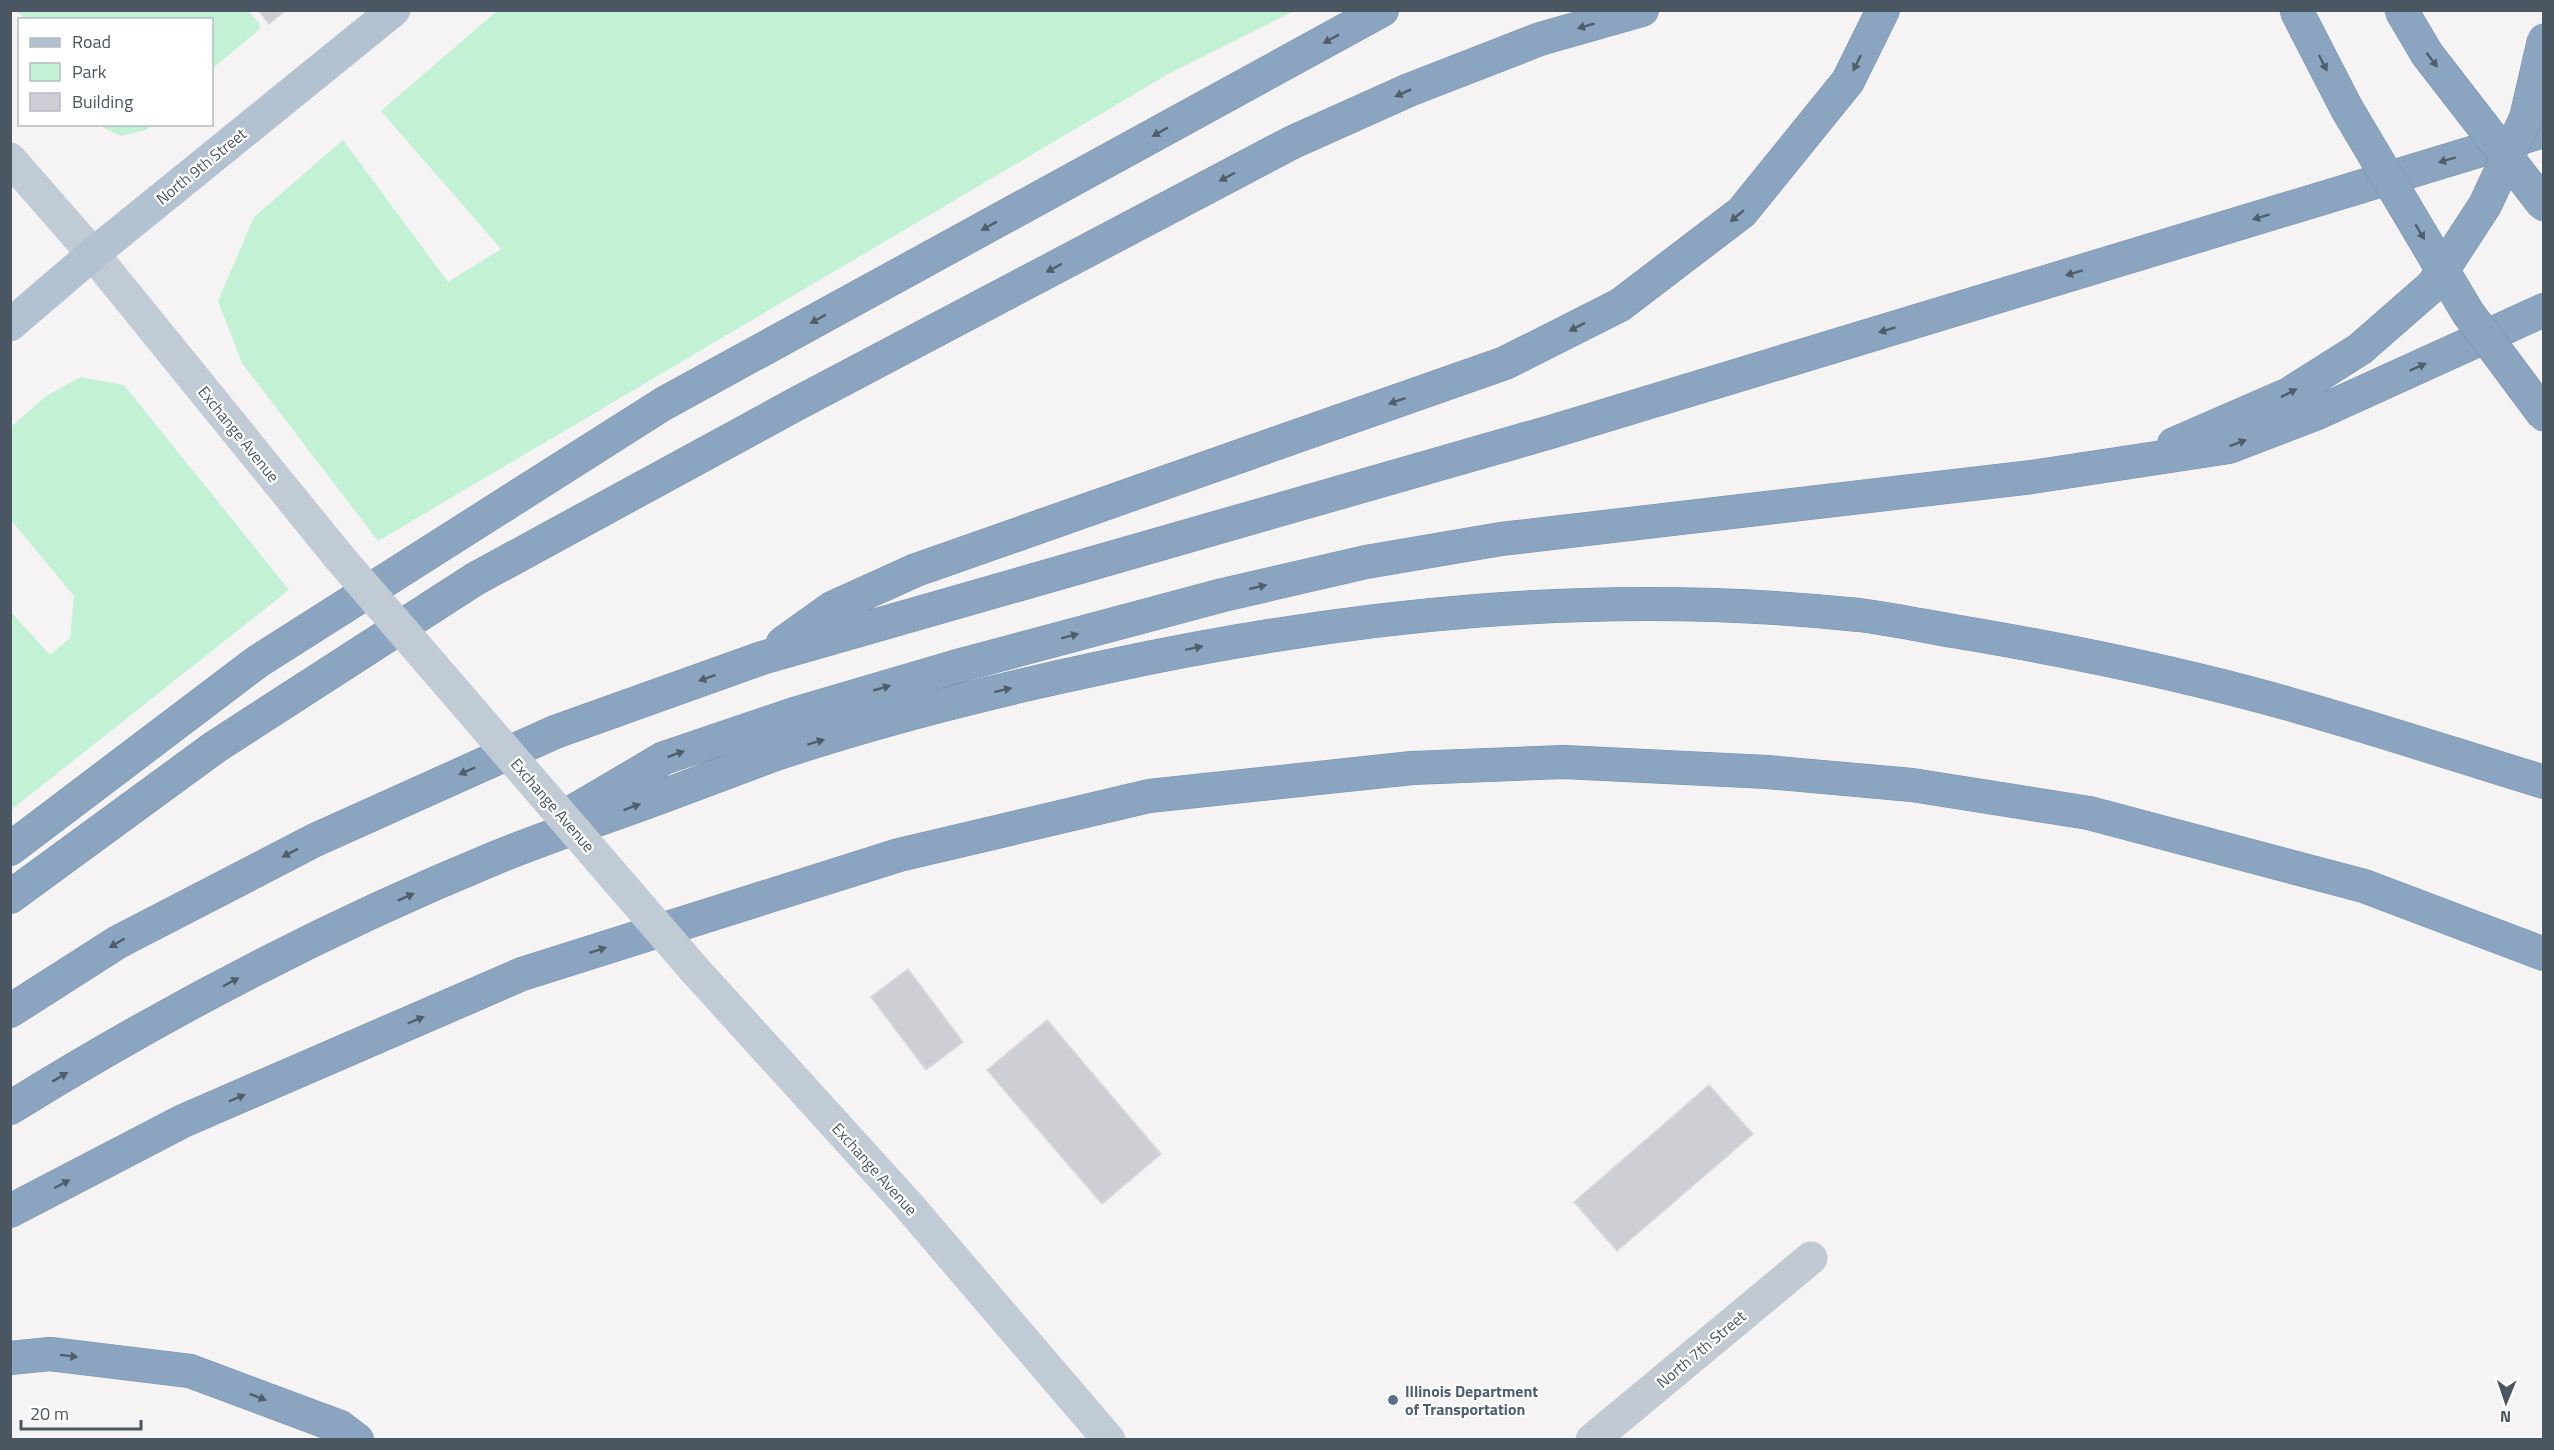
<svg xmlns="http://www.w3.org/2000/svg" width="2554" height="1450" viewBox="0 0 2554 1450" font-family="'Titillium Web',sans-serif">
  <rect width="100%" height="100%" fill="#f5f3f3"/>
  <path fill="#c3f1d5" d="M 17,11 L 248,11 L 259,23 L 260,29 L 212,69 L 212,20 L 25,20 Z
    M 497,11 L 497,10 L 1294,11 L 1170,73 L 378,541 L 242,363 L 218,301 L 254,217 L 343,140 L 448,282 L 501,249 L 381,111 Z
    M 98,125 L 154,125 L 146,130 L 121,136 Z
    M 81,377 L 124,385 L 289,590 L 11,810 L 11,612 L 50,655 L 70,638 L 74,596 L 11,520 L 11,427 L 46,396 Z"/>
  <path fill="#cdcfd5" stroke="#d7d9de" stroke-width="1.5" d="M 258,10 L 286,10 L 269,24 Z
    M 908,969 L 963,1042 L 926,1070 L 871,997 Z
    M 1047,1020 L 1161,1154 L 1102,1204 L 987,1070 Z
    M 1709,1085 L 1753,1134 L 1617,1251 L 1574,1202 Z"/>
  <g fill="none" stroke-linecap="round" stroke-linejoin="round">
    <g stroke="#7690ad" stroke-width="34">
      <path id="highway" d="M 2174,444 L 2289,394 L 2360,349 L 2432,286
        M 783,643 L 832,608 L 916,570 L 1505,363 L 1620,305 L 1742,212 L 1848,81 L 1883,10
        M 569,814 L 664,758 L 794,714 L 954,667 L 1223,595 L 1366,562 L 1501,539 L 2032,477 L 2229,447 L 2315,414 L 2544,310
        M 10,849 L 257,662 L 663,404 L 1382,10
        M 10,897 L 215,747 L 475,579 L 798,403 L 1293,142 L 1409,90 L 1540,39 L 1642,10
        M 10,1011 L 118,942 L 315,840 L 555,732 L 762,658 L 1554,431 L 2544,131
        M 10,1108 C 165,1012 327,927 495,858 C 548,836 604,818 658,798 C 695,784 733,770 770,756 C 879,719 992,691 1105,667 C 1356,613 1601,588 1859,615 C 1898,620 1938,629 1977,635 C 2081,653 2187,675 2289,704 C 2374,728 2459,756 2544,782
        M 10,1211 L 183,1121 L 522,974 L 899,855 L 1149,796 L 1412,768 L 1564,762 L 1767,772 L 1912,785 L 2089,813 L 2364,886 L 2544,954
        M 10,1358 L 50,1354 L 190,1371 L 340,1427 L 357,1440"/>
    </g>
    <path stroke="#c1cad2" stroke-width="33" d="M 1592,1440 L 1811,1258"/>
    <path stroke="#c1cbd6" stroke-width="33" d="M 10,159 L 93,254 L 339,557
      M 693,968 L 909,1206 L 1109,1440"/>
    <path stroke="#b3c2d1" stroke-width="33" d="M 10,325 L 93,254 L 394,10"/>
    <use href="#highway" stroke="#8ba5c1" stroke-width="33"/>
    <g stroke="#7690ad" stroke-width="34" stroke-linecap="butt">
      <path id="highway-bridge" d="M 2296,10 L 2347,109 L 2468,313 L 2544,415
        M 2401,10 L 2427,54 L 2544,205
        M 2433,285 L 2485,205 L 2526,118 L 2544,40"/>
    </g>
    <path stroke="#c1cbd6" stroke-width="33" d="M 339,557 L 693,968"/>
    <use href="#highway-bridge" stroke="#8ba5c1" stroke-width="33"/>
  </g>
  <defs><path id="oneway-solid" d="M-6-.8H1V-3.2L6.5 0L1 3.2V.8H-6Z" transform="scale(1.5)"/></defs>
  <g fill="#505e6b">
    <use href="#oneway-solid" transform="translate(1586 26) rotate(164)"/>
    <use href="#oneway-solid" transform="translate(1331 39) rotate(151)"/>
    <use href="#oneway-solid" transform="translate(2432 60) rotate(53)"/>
    <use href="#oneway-solid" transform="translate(1857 63) rotate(116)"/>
    <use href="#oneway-solid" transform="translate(2323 63) rotate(63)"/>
    <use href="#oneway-solid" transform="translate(1403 93) rotate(156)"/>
    <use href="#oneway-solid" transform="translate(1160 132) rotate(151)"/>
    <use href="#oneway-solid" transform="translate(2447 160) rotate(163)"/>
    <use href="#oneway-solid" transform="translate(1227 177) rotate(152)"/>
    <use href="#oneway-solid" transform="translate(1737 216) rotate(140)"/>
    <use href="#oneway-solid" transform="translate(2261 217) rotate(163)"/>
    <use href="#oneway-solid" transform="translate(989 226) rotate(151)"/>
    <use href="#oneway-solid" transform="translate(2420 232) rotate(59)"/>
    <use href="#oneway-solid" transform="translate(1054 268) rotate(152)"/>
    <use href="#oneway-solid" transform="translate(2074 273) rotate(163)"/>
    <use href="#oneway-solid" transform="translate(818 319) rotate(151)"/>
    <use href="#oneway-solid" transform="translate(1577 327) rotate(153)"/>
    <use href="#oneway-solid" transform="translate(1887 330) rotate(163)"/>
    <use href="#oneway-solid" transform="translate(2418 367) rotate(-24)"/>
    <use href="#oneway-solid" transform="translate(2289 393) rotate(-27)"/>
    <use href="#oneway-solid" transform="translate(1397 401) rotate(161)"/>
    <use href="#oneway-solid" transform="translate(2238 443) rotate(-21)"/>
    <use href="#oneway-solid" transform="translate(1258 587) rotate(-13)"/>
    <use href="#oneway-solid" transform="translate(1070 636) rotate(-15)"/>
    <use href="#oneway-solid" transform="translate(1194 648) rotate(-12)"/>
    <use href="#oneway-solid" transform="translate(707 678) rotate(160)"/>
    <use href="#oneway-solid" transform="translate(882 688) rotate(-16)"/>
    <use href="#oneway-solid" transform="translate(1003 690) rotate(-14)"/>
    <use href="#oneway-solid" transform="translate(816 742) rotate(-17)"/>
    <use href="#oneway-solid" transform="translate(676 754) rotate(-20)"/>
    <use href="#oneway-solid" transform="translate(467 771) rotate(156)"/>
    <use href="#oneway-solid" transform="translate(632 807) rotate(-20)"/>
    <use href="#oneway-solid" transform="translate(290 853) rotate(153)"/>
    <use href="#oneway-solid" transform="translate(406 897) rotate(-24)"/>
    <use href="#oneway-solid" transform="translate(117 943) rotate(150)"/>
    <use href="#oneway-solid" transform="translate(598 950) rotate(-18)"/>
    <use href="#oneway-solid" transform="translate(231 982) rotate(-28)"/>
    <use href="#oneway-solid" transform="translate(416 1020) rotate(-23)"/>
    <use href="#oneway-solid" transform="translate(60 1077) rotate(-31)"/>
    <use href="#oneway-solid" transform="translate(237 1098) rotate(-23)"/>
    <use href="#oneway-solid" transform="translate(62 1184) rotate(-28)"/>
    <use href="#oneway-solid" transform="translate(69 1356) rotate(7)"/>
    <use href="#oneway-solid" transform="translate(258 1397) rotate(21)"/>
  </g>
  <circle fill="#5c6f8a" stroke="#fff" stroke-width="2" cx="1393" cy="1400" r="6"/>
  <g text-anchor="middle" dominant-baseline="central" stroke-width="4.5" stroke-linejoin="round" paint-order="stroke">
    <g font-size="16" fill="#4a5661" stroke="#fff">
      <text transform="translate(201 166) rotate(-39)">North 9th Street</text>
      <text transform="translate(239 434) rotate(51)">Exchange Avenue</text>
      <text transform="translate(553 805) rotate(49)">Exchange Avenue</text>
      <text transform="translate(875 1169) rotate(48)">Exchange Avenue</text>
      <text transform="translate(1701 1349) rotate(-40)">North 7th Street</text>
    </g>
    <g font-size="16" font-weight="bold" fill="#4e5e75" stroke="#fff" text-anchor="start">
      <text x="1405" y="1391">Illinois Department<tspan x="1405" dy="18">of Transportation</tspan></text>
    </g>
  </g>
  <rect width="2554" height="1450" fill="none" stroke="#4a5661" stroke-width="24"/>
  <rect x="18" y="18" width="195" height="108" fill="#ffffff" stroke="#b7bbc0" stroke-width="1.5"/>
  <rect x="30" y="38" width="30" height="9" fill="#b3c2d1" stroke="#b7bbc0" stroke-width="1.5"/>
  <text x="72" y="48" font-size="18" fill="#4a5661">Road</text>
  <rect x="30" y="63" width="30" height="18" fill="#c3f1d5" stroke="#b7bbc0" stroke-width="1.5"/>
  <text x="72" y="78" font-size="18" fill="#4a5661">Park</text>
  <rect x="30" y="93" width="30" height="18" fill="#cdcfd5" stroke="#b7bbc0" stroke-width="1.5"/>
  <text x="72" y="108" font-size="18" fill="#4a5661">Building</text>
  <g transform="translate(2506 1402) rotate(182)" stroke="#ffffff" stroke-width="4.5" paint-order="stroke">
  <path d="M0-4.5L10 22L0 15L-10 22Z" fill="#4a5661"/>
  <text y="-9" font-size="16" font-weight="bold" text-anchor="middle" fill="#4a5661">N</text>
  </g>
  <path d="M21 1420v9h120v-9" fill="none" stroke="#4a5661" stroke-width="3"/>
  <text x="30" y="1420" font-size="18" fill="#4a5661" stroke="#ffffff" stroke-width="4.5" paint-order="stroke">20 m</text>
</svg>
